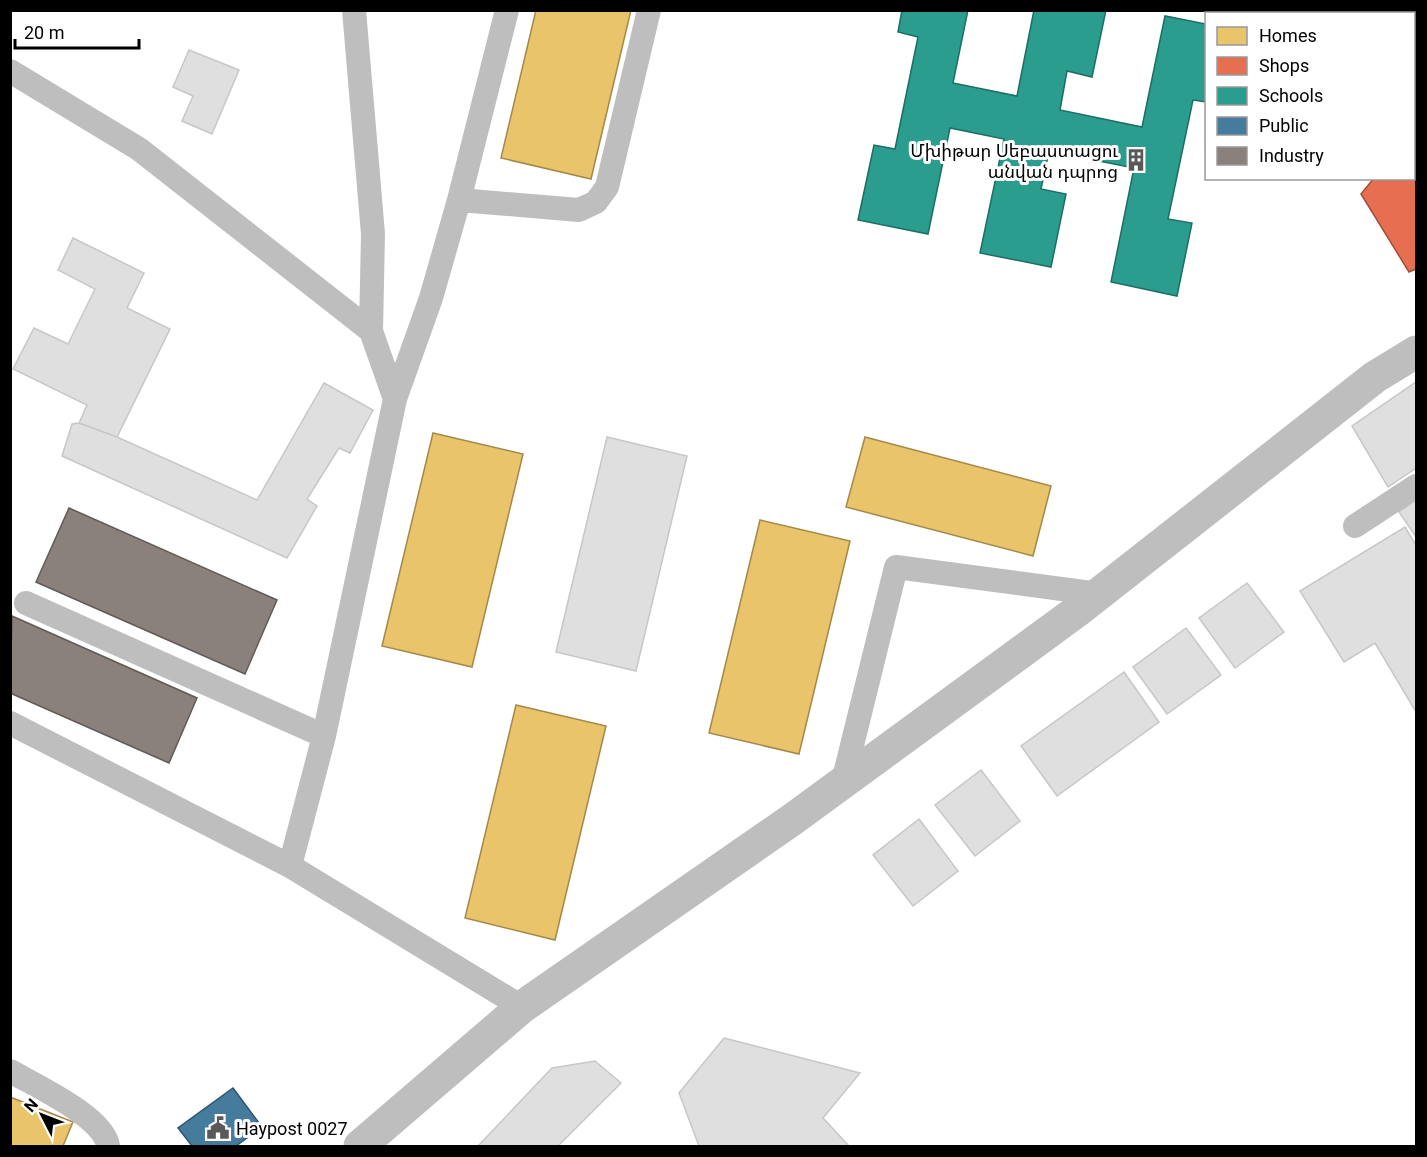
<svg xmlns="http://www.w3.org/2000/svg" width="1427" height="1157" viewBox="0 0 1427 1157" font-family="Roboto,'Noto Sans Armenian',sans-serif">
  <rect width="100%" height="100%" fill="#fff"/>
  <path fill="#e9c46a" stroke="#a3894a" stroke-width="1.5" d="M 536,10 L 631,10 L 591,179 L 501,158 Z
    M 433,433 L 523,454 L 472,667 L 382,646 Z
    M 865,437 L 1051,486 L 1033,556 L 846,507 Z
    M 760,520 L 850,541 L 799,754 L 709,733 Z
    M 516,705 L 606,726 L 555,940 L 465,918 Z
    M 10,1097 L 73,1122 L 63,1146 L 10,1146 Z"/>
  <path fill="#e76f51" stroke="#a24e39" stroke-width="1.5" d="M 1416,125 L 1416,269 L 1409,272 L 1361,194 L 1374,178 L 1414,178 L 1414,129 Z"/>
  <path fill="#2a9d8f" stroke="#1d6e64" stroke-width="1.5" d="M 902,10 L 968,10 L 953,83 L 1017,96 L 1034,10 L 1106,10 L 1092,77 L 1067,71 L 1060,110 L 1142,127 L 1165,16 L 1206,24 L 1206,102 L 1193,100 L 1168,219 L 1192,223 L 1177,296 L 1111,282 L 1134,168 L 1049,151 L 1041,189 L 1066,194 L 1051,267 L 980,253 L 1004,139 L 950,128 L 928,234 L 858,220 L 874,145 L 895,149 L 918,37 L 898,32 Z"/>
  <path fill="#457b9d" stroke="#30566e" stroke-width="1.5" d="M 233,1088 L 262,1127 L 236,1146 L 192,1146 L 178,1128 Z"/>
  <path fill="#8a817c" stroke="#615a57" stroke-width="1.5" d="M 69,508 L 277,600 L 245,674 L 36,582 Z
    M 12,616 L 197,698 L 169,763 L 10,693 Z"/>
  <path fill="#dfdfdf" stroke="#c7c7c7" stroke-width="1.5" d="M 189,50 L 239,70 L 212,134 L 182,121 L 193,96 L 173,87 Z
    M 73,238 L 144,273 L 127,308 L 170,329 L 117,437 L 79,423 L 87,405 L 13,369 L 34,328 L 68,344 L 95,289 L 58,270 Z
    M 1416,382 L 1416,468 L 1388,487 L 1352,426 Z
    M 324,383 L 373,410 L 350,453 L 339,448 L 307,499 L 317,506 L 287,558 L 62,456 L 72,424 L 79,423 L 117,437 L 257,500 Z
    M 607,437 L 687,456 L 636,671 L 556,652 Z
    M 1416,500 L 1416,537 L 1399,512 Z
    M 1405,527 L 1416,545 L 1416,712 L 1375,643 L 1344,662 L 1300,591 Z
    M 1247,583 L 1284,632 L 1235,668 L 1199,618 Z
    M 1186,628 L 1221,675 L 1167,714 L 1133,667 Z
    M 1124,672 L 1159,722 L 1057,796 L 1021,746 Z
    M 981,770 L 1020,821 L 975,856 L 935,805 Z
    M 919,819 L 958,871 L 913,906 L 873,855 Z
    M 724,1038 L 860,1073 L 823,1118 L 849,1146 L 699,1146 L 679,1093 Z
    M 595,1061 L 621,1083 L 558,1146 L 478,1146 L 552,1068 Z"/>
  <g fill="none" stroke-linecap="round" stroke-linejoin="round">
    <path stroke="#bebebe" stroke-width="24" d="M 10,71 L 139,149 L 371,331
      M 459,200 L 579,210 L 596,202 L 607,187 L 649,10
      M 395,399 L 431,298 L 459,200 L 507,10
      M 1355,526 L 1416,486
      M 26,603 L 324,736
      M 10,723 L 290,866 L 522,1007
      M 843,782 L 896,567 L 1099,594
      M 290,866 L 324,736 L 395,399 L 371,331 L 373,234 L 354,10
      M 10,1071 C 36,1086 104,1117 108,1146"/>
    <path stroke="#bebebe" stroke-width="33" d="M 360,1146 L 522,1007 L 793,819 L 1077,611 L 1375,377 L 1416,352"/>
  </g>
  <defs>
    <g id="building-bare" transform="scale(1.8)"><path d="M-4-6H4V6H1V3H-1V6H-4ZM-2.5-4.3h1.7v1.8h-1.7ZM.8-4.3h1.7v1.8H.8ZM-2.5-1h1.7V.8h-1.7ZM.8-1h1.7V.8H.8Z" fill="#595959" stroke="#fff" stroke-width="2.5" paint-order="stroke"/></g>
    <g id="civic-bare" transform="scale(1.8)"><path d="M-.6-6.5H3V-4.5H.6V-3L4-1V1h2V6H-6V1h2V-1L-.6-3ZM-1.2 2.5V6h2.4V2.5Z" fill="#595959" stroke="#fff" stroke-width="2.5" paint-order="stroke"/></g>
  </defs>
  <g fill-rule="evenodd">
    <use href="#building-bare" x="1136" y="160"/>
    <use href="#civic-bare" x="218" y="1128"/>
  </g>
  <g text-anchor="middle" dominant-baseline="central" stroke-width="6" stroke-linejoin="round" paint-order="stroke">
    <g font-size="18" fill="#000" stroke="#fff" text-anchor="end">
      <text x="1118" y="150">Մխիթար Սեբաստացու<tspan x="1118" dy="21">անվան դպրոց</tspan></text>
      <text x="236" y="1128" text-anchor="start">Haypost 0027</text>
    </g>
  </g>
  <rect width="1427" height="1157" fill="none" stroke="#000000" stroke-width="24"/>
  <rect x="1205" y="12" width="210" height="168" fill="#ffffff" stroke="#999999" stroke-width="1.5"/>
  <rect x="1217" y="27" width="30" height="18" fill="#e9c46a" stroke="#999999" stroke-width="1.5"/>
  <text x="1259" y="42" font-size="18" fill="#000000">Homes</text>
  <rect x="1217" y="57" width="30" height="18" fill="#e76f51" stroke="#999999" stroke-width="1.5"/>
  <text x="1259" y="72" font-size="18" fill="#000000">Shops</text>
  <rect x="1217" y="87" width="30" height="18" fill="#2a9d8f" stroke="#999999" stroke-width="1.5"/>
  <text x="1259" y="102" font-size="18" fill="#000000">Schools</text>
  <rect x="1217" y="117" width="30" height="18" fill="#457b9d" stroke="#999999" stroke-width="1.5"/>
  <text x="1259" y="132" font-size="18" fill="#000000">Public</text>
  <rect x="1217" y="147" width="30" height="18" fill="#8a817c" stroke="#999999" stroke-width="1.5"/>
  <text x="1259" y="162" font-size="18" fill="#000000">Industry</text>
  <g transform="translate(42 1115) rotate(312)" stroke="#ffffff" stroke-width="4.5" paint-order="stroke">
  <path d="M0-4.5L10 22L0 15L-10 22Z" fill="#000000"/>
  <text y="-9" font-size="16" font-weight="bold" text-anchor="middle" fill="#000000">N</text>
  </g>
  <path d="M15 39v9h124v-9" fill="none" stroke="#000000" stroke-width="3"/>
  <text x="24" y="39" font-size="18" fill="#000000" stroke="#ffffff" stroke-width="4.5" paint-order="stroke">20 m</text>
</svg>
